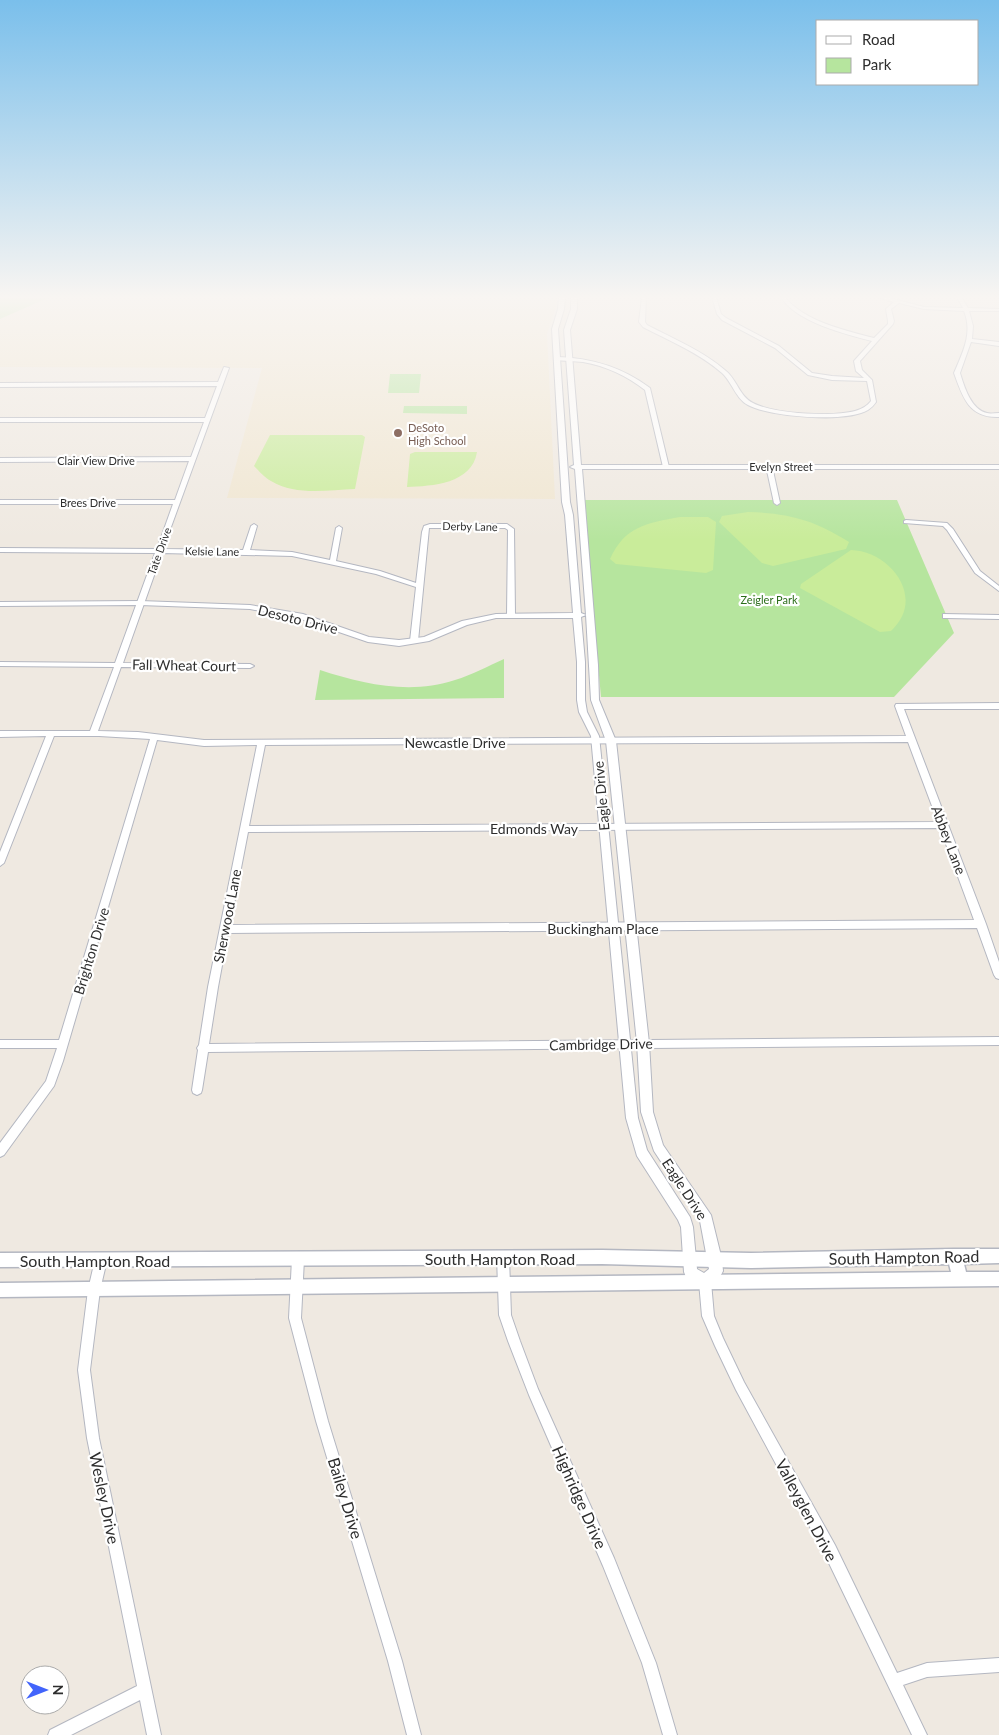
<svg xmlns="http://www.w3.org/2000/svg" width="999" height="1735" viewBox="0 0 999 1735" font-family="Lato,sans-serif">
  <rect width="100%" height="100%" fill="#efe9e1"/>
  <path fill="#f0e6d1" d="M 50,297 L 557,297 L 556,306 L 547,334 L 555,499 L 227,498 L 262,368 L 0,367 L 0,319 Z"/>
  <path fill="#b6e59e" d="M 0,297 L 50,297 L 0,319 Z
    M 390,374 L 421,374 L 419,393 L 388,393 Z
    M 404,406 L 467,406 L 467,414 L 403,413 Z
    M 583,500 L 897,500 L 954,633 L 894,697 L 601,697 Z
    M 504,659 L 504,698 L 315,700 L 320,670 C 363,684 410,695 455,680 C 472,675 488,666 504,659 Z"/>
  <path fill="#c9ec9a" d="M 270,435 L 362,435 L 365,437 L 355,489 C 327,490 296,496 271,481 C 265,478 259,471 254,466 Z
    M 415,452 L 477,452 C 472,484 432,486 407,487 L 410,454 Z
    M 748,512 C 788,513 815,520 849,542 L 846,549 L 773,566 L 762,563 L 719,522 L 722,516 Z
    M 680,517 L 708,517 L 716,522 L 713,570 L 706,573 L 616,564 L 610,559 C 625,526 647,523 680,517 Z
    M 851,550 C 890,551 927,598 891,631 L 880,632 L 800,588 L 801,584 Z"/>
  <g fill="none" stroke-linecap="round" stroke-linejoin="round">
    <g stroke="#b4b7c1" stroke-width="2">
      <path id="minor" d="M 642,297 L 646,297 L 645,322 L 647,325 C 674,339 703,351 726,371 C 737,380 740,397 753,403 C 774,414 833,417 855,411 C 862,409 867,406 871,401 L 867,381 L 832,380 L 808,375 L 775,348 L 722,320 L 717,314 L 712,297 L 716,297 L 721,314 L 726,318 L 779,346 L 812,373 L 832,376 L 864,378 L 856,371 L 854,361 L 872,341 C 845,334 796,322 781,297 L 785,297 C 803,321 847,331 874,338 L 888,324 L 888,321 L 886,309 L 894,302 L 880,298 L 880,297 L 886,297 L 924,307 L 963,308 L 957,297 L 961,297 L 968,308 L 999,309 L 999,311 L 969,311 L 973,326 L 972,339 L 999,342 L 999,346 L 971,342 L 960,373 C 964,386 971,410 987,413 C 990,414 995,413 999,413 L 999,417 C 969,418 963,398 954,373 C 963,352 973,333 964,311 L 924,309 L 899,303 L 891,309 L 894,321 L 893,324 L 860,361 L 862,370 L 872,380 L 876,402 C 874,405 871,408 868,410 C 847,423 770,417 748,405 C 736,399 732,382 722,373 C 699,353 670,341 643,327 L 639,322 Z
        M 557,357 C 592,358 622,367 650,388 L 669,467 L 668,468 L 663,467 L 645,390 C 627,376 606,366 583,362 C 574,361 564,361 555,360 L 554,359 Z
        M 224,367 L 229,368 L 163,549 L 243,550 L 251,526 L 254,524 L 257,526 L 250,550 L 292,552 L 330,560 L 336,528 L 339,526 L 342,528 L 336,561 L 380,571 L 416,583 L 422,532 L 424,526 L 430,524 L 507,524 L 514,529 L 515,615 L 511,617 L 507,615 L 508,530 L 505,528 L 429,528 L 418,641 L 414,643 L 410,641 L 416,587 L 376,574 L 292,556 L 162,553 L 123,663 L 250,664 L 254,666 L 250,668 L 121,667 L 98,731 L 138,732 L 204,740 L 906,736 L 895,706 L 896,704 L 999,703 L 999,709 L 904,709 L 986,924 L 999,962 L 999,979 L 996,978 L 994,975 L 977,928 L 228,933 L 218,987 L 209,1044 L 999,1037 L 999,1045 L 208,1052 L 202,1090 L 201,1093 L 197,1095 L 193,1093 L 192,1090 L 198,1050 L 197,1048 L 199,1045 L 208,987 L 257,745 L 204,746 L 157,740 L 63,1061 L 54,1086 L 4,1155 L 0,1157 L 0,1143 L 46,1081 L 57,1048 L 0,1048 L 0,1040 L 59,1040 L 150,739 L 99,736 L 54,736 L 4,863 L 0,866 L 0,852 L 46,736 L 0,737 L 0,731 L 90,731 L 114,667 L 0,666 L 0,662 L 115,663 L 155,553 L 0,552 L 0,548 L 157,549 L 173,504 L 0,504 L 0,500 L 175,500 L 189,461 L 0,462 L 0,458 L 191,457 L 204,422 L 0,422 L 0,418 L 205,418 L 217,386 L 0,387 L 0,383 L 218,382 ZM 908,742 L 938,822 L 249,826 L 265,745 ZM 940,828 L 974,920 L 230,925 L 248,832 Z
        M 769,464 L 772,466 L 780,503 L 777,505 L 774,503 L 766,466 Z
        M 906,520 L 947,523 L 953,529 L 980,571 L 999,586 L 999,591 L 975,573 L 947,530 L 943,526 L 904,523 L 904,521 Z
        M 943,614 L 999,615 L 999,619 L 945,618 L 943,618 Z
        M 503,1251 L 507,1253 L 509,1257 L 511,1315 L 520,1341 L 538,1389 L 614,1558 L 656,1663 L 677,1735 L 663,1735 L 642,1663 L 603,1566 L 529,1395 L 508,1341 L 499,1315 L 497,1257 L 499,1253 Z
        M 298,1253 L 302,1255 L 304,1259 L 301,1318 L 328,1421 L 402,1661 L 421,1735 L 407,1735 L 388,1661 L 316,1421 L 289,1318 L 292,1259 L 294,1255 Z
        M 101,1254 L 105,1256 L 107,1260 L 100,1290 L 90,1370 L 99,1438 L 161,1735 L 147,1735 L 140,1700 L 71,1735 L 48,1735 L 50,1730 L 137,1686 L 87,1438 L 78,1370 L 88,1290 L 95,1260 L 97,1256 Z
        M 705,1276 L 709,1278 L 711,1282 L 714,1316 L 723,1338 L 744,1382 L 835,1545 L 897,1673 L 927,1663 L 999,1658 L 999,1672 L 927,1677 L 903,1685 L 927,1735 L 912,1735 L 825,1555 L 736,1390 L 715,1346 L 702,1316 L 699,1282 L 701,1278 Z"/>
    </g>
    <g stroke="#b4b7c1" stroke-width="2">
      <path id="tertiary" d="M 559,297 L 565,297 L 564,309 L 558,329 L 570,502 L 573,515 L 581,613 L 586,615 L 575,469 L 570,467 L 574,465 L 564,330 L 571,309 L 571,297 L 577,297 L 577,309 L 570,330 L 581,465 L 999,465 L 999,469 L 582,469 L 598,665 L 599,700 L 616,741 L 649,1043 L 653,1112 L 663,1145 L 711,1215 L 722,1260 L 723,1271 C 720,1278 712,1286 705,1289 L 686,1277 L 684,1272 L 681,1227 L 678,1220 L 637,1156 L 626,1118 L 591,736 L 579,712 L 577,700 L 577,662 L 573,618 L 496,618 L 467,625 L 429,641 L 399,646 L 368,642 L 298,618 L 250,609 L 140,605 L 0,606 L 0,602 L 140,601 L 250,605 L 303,614 L 369,637 L 399,640 L 424,637 L 462,621 L 496,614 L 573,613 L 565,515 L 562,502 L 552,329 L 558,309 ZM 586,615 L 591,700 L 606,741 L 637,1043 L 641,1112 L 654,1151 L 700,1221 L 709,1269 L 704,1273 L 697,1269 L 693,1227 L 690,1217 L 647,1150 L 638,1118 L 599,736 L 587,712 L 585,700 L 585,662 L 581,617 Z"/>
    </g>
    <g stroke="#b4b7c1" stroke-width="3">
      <path id="secondary" d="M 954,1249 L 999,1249 L 999,1263 L 964,1264 L 966,1272 L 999,1272 L 999,1286 L 0,1297 L 0,1283 L 951,1272 L 949,1264 L 751,1268 L 602,1264 L 0,1267 L 0,1253 L 602,1250 L 751,1253 Z"/>
    </g>
    <use href="#minor" fill="#fff" fill-rule="evenodd"/>
    <use href="#tertiary" fill="#fff" fill-rule="evenodd"/>
    <use href="#secondary" fill="#fff" fill-rule="evenodd"/>
  </g>
  <linearGradient id="sky" x2="0" y2="1"><stop stop-color="#7abfeb"/><stop offset="0.55" stop-color="#f8f5f2"/><stop offset="1" stop-color="#f8f5f2" stop-opacity="0"/></linearGradient>
  <rect width="999" height="540" fill="url(#sky)"/>
  <circle fill="#8d6e63" stroke="#fff" stroke-width="2" cx="398" cy="433" r="5"/>
  <g text-anchor="middle" dominant-baseline="central" stroke-width="4.5" stroke-linejoin="round" paint-order="stroke">
    <g font-size="11" fill="#785e54" stroke="#fff" text-anchor="start">
      <text x="408" y="427">DeSoto<tspan x="408" dy="13">High School</tspan></text>
    </g>
    <g font-size="11" fill="#2e2e2e" stroke="#fff">
      <text x="96" y="460">Clair View Drive</text>
      <text x="781" y="466">Evelyn Street</text>
      <text x="88" y="502">Brees Drive</text>
      <text transform="translate(470 526) rotate(1)">Derby Lane</text>
      <text transform="translate(159 551) rotate(-70)">Tate Drive</text>
      <text transform="translate(212 551) rotate(1)">Kelsie Lane</text>
    </g>
    <g font-size="11" fill="#2c6e1b" stroke="#fff">
      <text x="769" y="599">Zeigler Park</text>
    </g>
    <g font-size="14" fill="#2e2e2e" stroke="#fff">
      <text transform="translate(298 619) rotate(14)">Desoto Drive</text>
      <text transform="translate(184 665) rotate(1)">Fall Wheat Court</text>
      <text x="455" y="742">Newcastle Drive</text>
      <text transform="translate(601 796) rotate(-95)">Eagle Drive</text>
      <text x="534" y="828">Edmonds Way</text>
      <text transform="translate(949 840) rotate(69)">Abbey Lane</text>
      <text transform="translate(227 916) rotate(-79)">Sherwood Lane</text>
      <text x="603" y="928">Buckingham Place</text>
      <text transform="translate(91 951) rotate(-73)">Brighton Drive</text>
      <text transform="translate(601 1044) rotate(-1)">Cambridge Drive</text>
      <text transform="translate(685 1189) rotate(57)">Eagle Drive</text>
    </g>
    <g font-size="16" fill="#2e2e2e" stroke="#fff">
      <text transform="translate(904 1257) rotate(-1)">South Hampton Road</text>
      <text x="500" y="1258">South Hampton Road</text>
      <text x="95" y="1260">South Hampton Road</text>
      <text transform="translate(580 1497) rotate(66)">Highridge Drive</text>
      <text transform="translate(105 1498) rotate(78)">Wesley Drive</text>
      <text transform="translate(346 1498) rotate(73)">Bailey Drive</text>
      <text transform="translate(807 1510) rotate(62)">Valleyglen Drive</text>
    </g>
  </g>
  <rect x="816" y="20" width="162" height="65" fill="#ffffff" stroke="#ababab"/>
  <rect x="826" y="36" width="25" height="8" fill="#ffffff" stroke="#ababab"/>
  <text x="862" y="45" font-size="15" fill="#2e2e2e">Road</text>
  <rect x="826" y="58" width="25" height="15" fill="#b6e59e" stroke="#ababab"/>
  <text x="862" y="70" font-size="15" fill="#2e2e2e">Park</text>
  <g transform="translate(45 1690) rotate(90)"><circle r="24" fill="#ffffff" stroke="#ababab"/>
  <path d="M0-4L9 19L0 12L-9 19Z" fill="#4264fb"/>
  <text y="-8" font-size="14" font-weight="bold" text-anchor="middle" fill="#2e2e2e">N</text>
  </g>
</svg>
